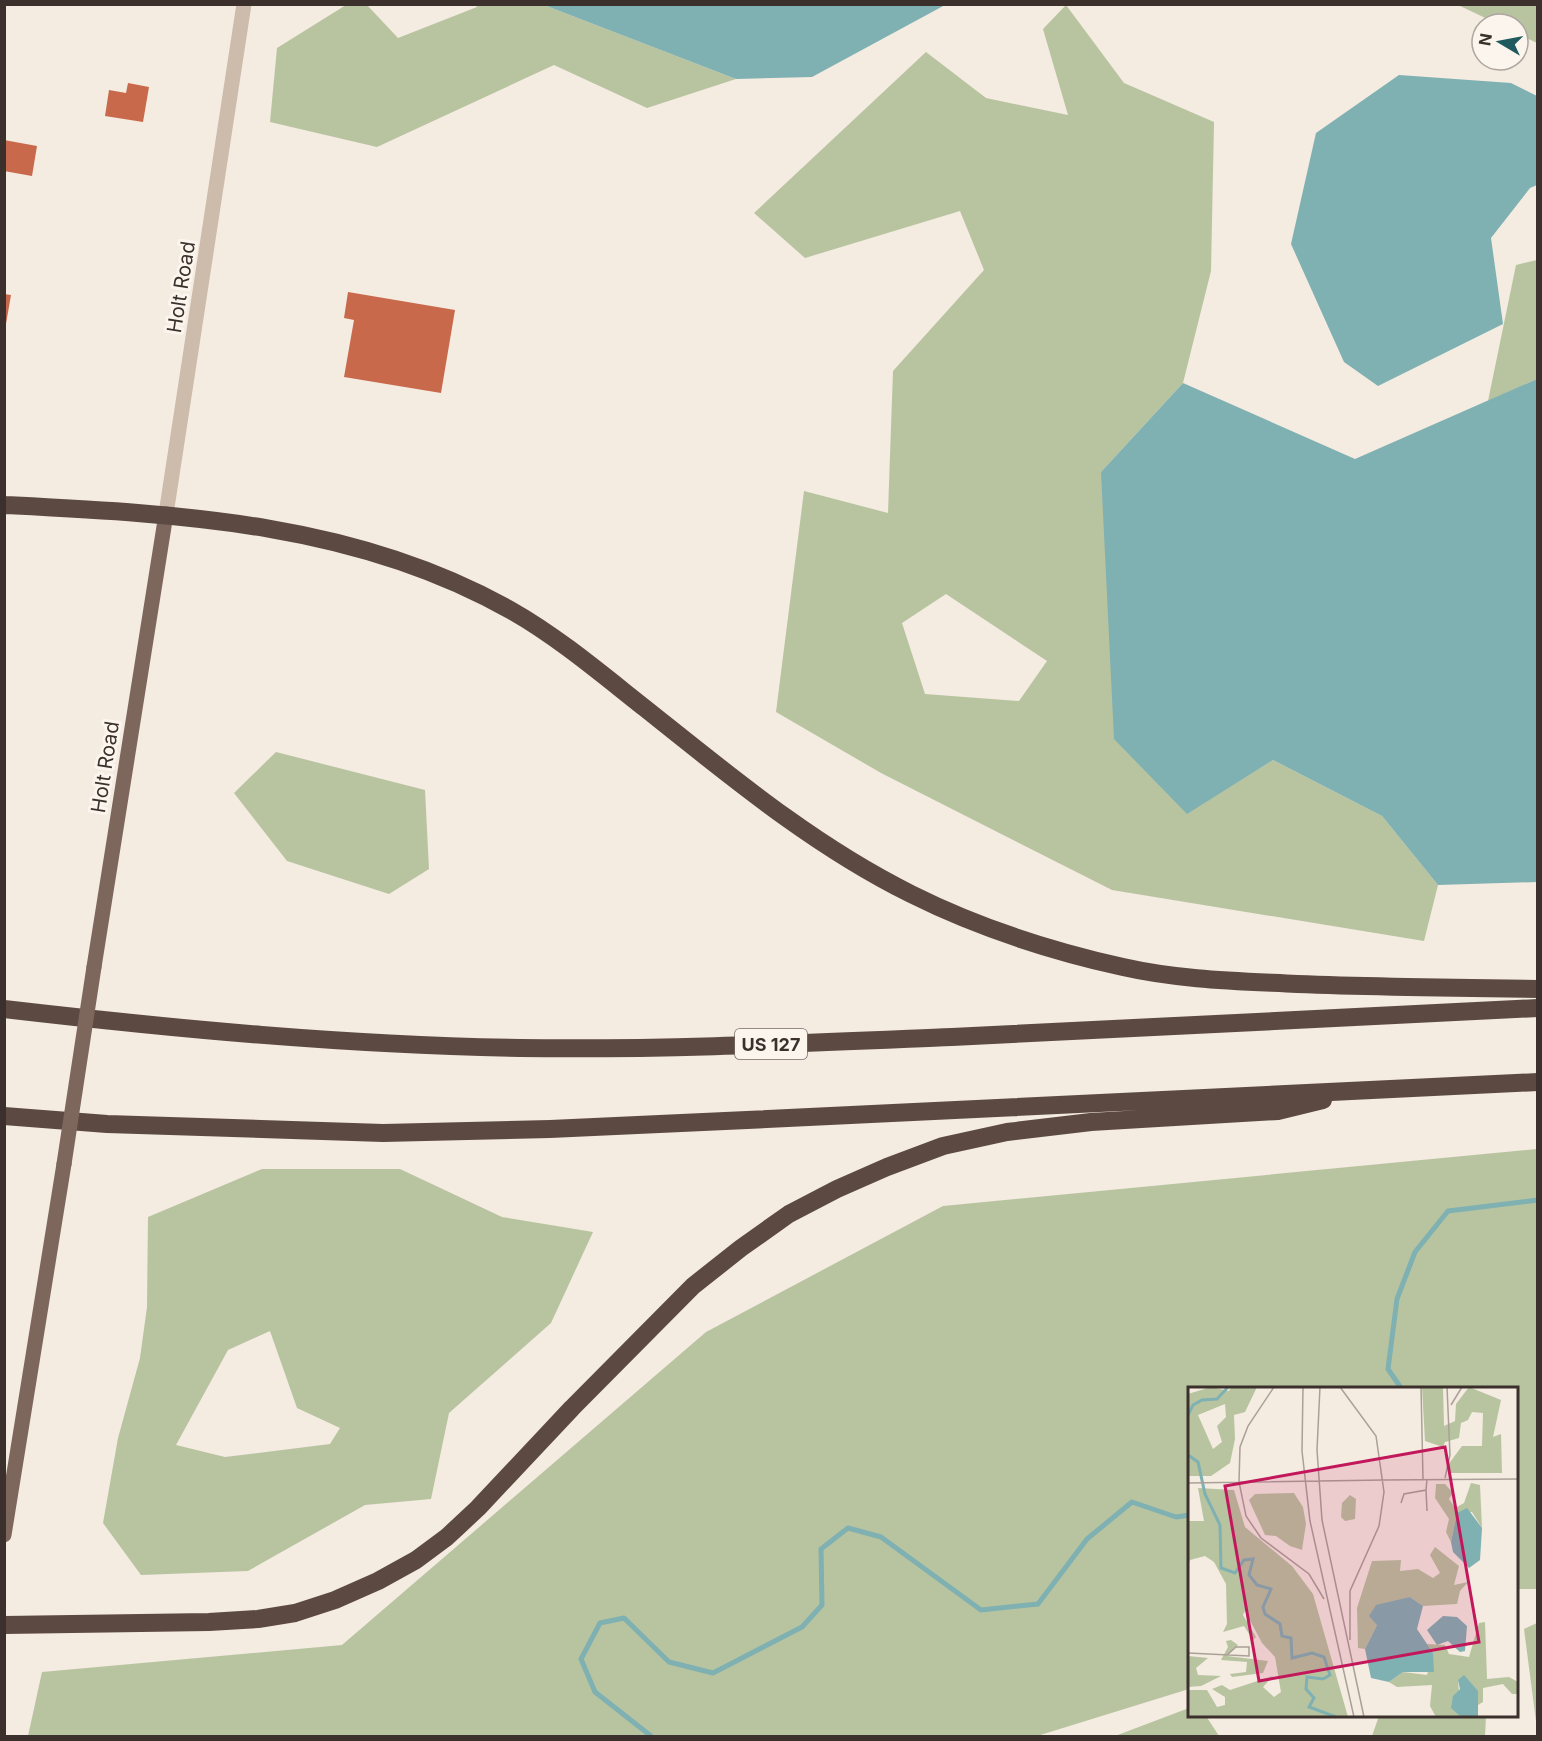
<svg xmlns="http://www.w3.org/2000/svg" width="1542" height="1741" viewBox="0 0 1542 1741" font-family="Inter,sans-serif">
  <rect width="100%" height="100%" fill="#f4ebe1"/>
  <path fill="#b8c4a0" fill-rule="evenodd" d="M 346,5 L 367,5 L 398,38 L 477,7 L 476,5 L 544,5 L 736,79 L 647,108 L 554,65 L 377,147 L 270,122 L 277,48 Z
    M 1066,5 L 1124,83 L 1214,122 L 1211,271 L 1183,383 L 1101,472 L 1187,813 L 1273,760 L 1382,816 L 1438,885 L 1424,941 L 1112,890 L 881,773 L 776,712 L 804,491 L 888,513 L 893,371 L 984,270 L 960,211 L 805,258 L 754,213 L 926,52 L 986,98 L 1068,115 L 1043,29 ZM 946,594 L 1047,661 L 1019,701 L 925,694 L 902,623 Z
    M 1458,5 L 1537,5 L 1537,43 L 1518,34 L 1518,24 L 1498,24 Z
    M 1537,260 L 1537,379 L 1488,401 L 1516,265 Z
    M 276,752 L 425,790 L 429,869 L 389,894 L 287,861 L 234,793 Z
    M 1537,1149 L 1537,1589 L 1517,1589 L 1516,1388 L 1190,1388 L 1189,1689 L 1037,1736 L 28,1736 L 42,1672 L 342,1645 L 706,1332 L 943,1206 Z
    M 262,1169 L 400,1169 L 502,1217 L 593,1232 L 551,1323 L 449,1413 L 431,1499 L 365,1505 L 248,1571 L 141,1575 L 103,1523 L 118,1438 L 140,1358 L 147,1307 L 148,1217 ZM 270,1331 L 297,1408 L 340,1428 L 330,1444 L 225,1457 L 176,1445 L 228,1350 Z
    M 1537,1623 L 1537,1729 L 1524,1629 Z
    M 1189,1708 L 1190,1716 L 1206,1716 L 1219,1736 L 1115,1736 Z
    M 1379,1716 L 1486,1716 L 1485,1736 L 1372,1736 Z"/>
  <path fill="#7fb0b2" d="M 544,5 L 945,4 L 945,5 L 812,77 L 736,79 Z
    M 1399,75 L 1511,83 L 1537,96 L 1537,185 L 1530,188 L 1491,238 L 1503,324 L 1378,386 L 1344,362 L 1291,244 L 1316,133 Z
    M 1537,379 L 1537,882 L 1438,885 L 1382,816 L 1273,760 L 1187,814 L 1114,739 L 1101,472 L 1183,383 L 1355,459 Z"/>
  <g fill="none" stroke-linecap="round" stroke-linejoin="round">
    <path stroke="#7fb0b2" stroke-width="5" d="M 1401,1388 L 1388,1369 L 1397,1299 L 1415,1252 L 1448,1211 L 1538,1200
      M 651,1736 L 595,1692 L 581,1659 L 600,1623 L 624,1618 L 669,1662 L 713,1673 L 802,1627 L 822,1605 L 821,1549 L 848,1528 L 881,1537 L 981,1610 L 1038,1604 L 1087,1539 L 1132,1502 L 1176,1517 L 1190,1515"/>
  </g>
  <path fill="#c8694b" d="M 128,83 L 149,87 L 143,122 L 105,116 L 109,90 L 126,93 Z
    M 4,140 L 37,146 L 32,176 L 4,171 Z
    M 348,292 L 455,310 L 441,393 L 344,377 L 354,320 L 344,318 Z
    M 4,294 L 11,295 L 6,324 L 4,324 Z"/>
  <g fill="none" stroke-linecap="round" stroke-linejoin="round">
    <path stroke="#cdbbac" stroke-width="15" d="M 166,514 L 244,4"/>
    <path stroke="#7d675c" stroke-width="15" d="M 94,967 L 166,514
      M 4,1535 L 64,1164"/>
    <path stroke="#5c4a42" stroke-width="18" d="M 4,505 C 179,514 356,522 512,611 C 558,637 604,676 646,709 C 730,776 814,846 911,894 C 977,927 1051,951 1123,967 C 1180,980 1239,981 1297,984 C 1377,987 1457,988 1538,989
      M 4,1009 C 176,1029 347,1045 520,1048 C 664,1050 808,1043 952,1037 C 1147,1028 1342,1018 1538,1008
      M 4,1116 L 107,1124 L 383,1133 L 550,1129 L 747,1120 L 1538,1082
      M 4,1625 L 209,1622 L 258,1619 L 295,1613 L 335,1600 L 378,1581 L 416,1560 L 447,1537 L 478,1508 L 572,1408 L 693,1286 L 741,1248 L 789,1214 L 837,1189 L 887,1167 L 943,1146 L 1007,1132 L 1091,1122 L 1278,1111 L 1323,1100"/>
    <path stroke="#7d675c" stroke-width="15" d="M 64,1164 L 94,967"/>
  </g>
  <g text-anchor="middle" dominant-baseline="central" stroke-width="6" stroke-linejoin="round" paint-order="stroke">
    <rect fill="#fbf5ee" stroke="#756b66" stroke-width="1.5" x="735" y="1029" width="72" height="30" rx="4.5"/>
    <g font-size="18" font-weight="bold" fill="#3b302b">
      <text x="771" y="1044">US 127</text>
    </g>
    <g font-size="20" fill="#3b302b" stroke="#fbf5ee">
      <text transform="translate(181 287) rotate(-81)">Holt Road</text>
      <text transform="translate(105 767) rotate(-81)">Holt Road</text>
    </g>
  </g>
  <g transform="translate(1188 1387)">
    <rect width="330" height="330" fill="#f4ebe1"/>
    <path d="M 23,0 L 41,4 L 43,0 L 69,0 L 57,25 L 46,28 L 47,52 L 42,76 L 23,89 L 0,89 L 0,7 ZM 37,17 L 38,30 L 29,39 L 34,55 L 25,62 L 10,28 ZM 234,0 L 255,0 L 256,39 L 267,34 L 268,17 L 281,0 L 313,13 L 305,50 L 313,47 L 314,86 L 261,86 L 260,78 L 274,59 L 294,59 L 295,26 L 284,25 L 280,33 L 273,36 L 271,51 L 257,55 L 255,60 L 237,54 ZM 283,96 L 292,98 L 294,141 L 284,125 L 269,127 L 263,155 L 258,145 L 261,132 L 247,111 L 248,97 L 257,97 L 265,106 L 261,112 L 267,121 L 276,116 ZM 10,101 L 46,103 L 57,140 L 104,179 L 125,207 L 160,330 L 0,330 L 0,303 L 19,303 L 29,320 L 37,318 L 37,310 L 24,302 L 34,298 L 42,303 L 85,289 L 75,300 L 86,310 L 93,305 L 87,270 L 74,256 L 57,224 L 55,228 L 68,250 L 65,253 L 56,239 L 35,245 L 39,237 L 38,197 L 26,175 L 17,169 L 2,173 L 0,179 L 0,134 L 16,134 ZM 106,106 L 115,120 L 118,137 L 114,163 L 102,159 L 88,149 L 77,148 L 61,113 L 67,107 ZM 162,108 L 168,112 L 167,132 L 157,134 L 153,130 L 154,116 ZM 247,160 L 271,179 L 266,198 L 280,195 L 272,204 L 269,217 L 235,219 L 222,210 L 189,238 L 177,262 L 170,261 L 169,221 L 184,174 L 213,173 L 212,184 L 230,182 L 245,191 L 252,186 L 242,168 ZM 297,235 L 299,292 L 321,290 L 330,295 L 330,307 L 324,307 L 315,297 L 295,301 L 295,315 L 290,318 L 290,304 L 270,293 L 273,330 L 248,330 L 242,319 L 244,298 L 209,300 L 201,295 L 215,285 L 239,288 L 245,266 L 239,257 L 257,258 L 261,267 L 281,270 L 291,236 ZM 43,253 L 50,258 L 39,269 L 80,274 L 75,286 L 44,290 L 42,287 L 58,285 L 59,275 L 33,273 L 40,260 L 38,254 ZM 0,269 L 20,271 L 8,281 L 10,288 L 33,289 L 13,299 L 0,300 Z" fill="#b8c4a0" fill-rule="evenodd"/>
    <path d="M 279,121 L 294,141 L 292,173 L 281,181 L 265,165 L 263,155 L 269,126 ZM 222,210 L 235,219 L 229,242 L 245,266 L 246,285 L 215,285 L 201,295 L 183,291 L 177,262 L 189,238 L 181,229 L 188,218 ZM 255,229 L 269,230 L 279,239 L 277,264 L 272,265 L 260,254 L 249,258 L 239,243 ZM 276,288 L 290,304 L 290,330 L 273,330 L 263,321 L 265,309 L 272,302 L 270,293 Z" fill="#7fb0b2"/>
    <path fill="none" stroke="#7fb0b2" stroke-width="3" d="M 0,28 L 5,18 L 14,13 L 29,12 L 40,0M 0,68 L 10,75 L 17,107 L 32,138 L 33,181 L 47,186 L 56,173 L 65,172 L 61,188 L 69,198 L 83,202 L 75,220 L 77,227 L 92,237 L 94,249 L 103,251 L 104,271 L 124,266 L 136,270 L 142,288 L 135,292 L 119,290 L 118,302 L 126,311 L 121,320 L 148,330"/>
    <path fill="none" stroke="#aaa098" stroke-width="1.5" d="M 86,0 L 60,39 L 52,60 L 51,95 L 58,129 L 73,151 L 121,187 L 136,212M 115,0 L 114,64 L 122,134 L 166,330M 132,0 L 129,63 L 134,133 L 176,330M 152,0 L 188,49 L 196,105 L 191,139 L 162,204 L 162,253M 233,0 L 235,92M 263,18 L 274,0M 257,91 L 262,68 L 259,0M 196,93 L 330,92M 0,96 L 196,93M 238,103 L 239,124M 213,116 L 216,107 L 238,103 L 239,92M 0,266 L 61,269 L 61,260 L 48,260 L 39,268"/>
    <path fill="#c2185b" fill-opacity="0.15" stroke="#c2185b" stroke-width="3" d="M 257,60 L 291,255 L 71,294 L 37,99 Z"/>
    <rect width="330" height="330" fill="none" stroke="#3b302b" stroke-width="3"/>
  </g>
  <rect width="1542" height="1741" fill="none" stroke="#3b302b" stroke-width="12"/>
  <g transform="translate(1500 42) rotate(280)"><circle r="28" fill="#fbf5ee" stroke="#aea6a0" stroke-width="1.5"/>
  <path d="M0-4.5L10 22L0 15L-10 22Z" fill="#1f5a5e"/>
  <text y="-9" font-size="16" font-weight="bold" text-anchor="middle" fill="#3b302b">N</text>
  </g>
</svg>
